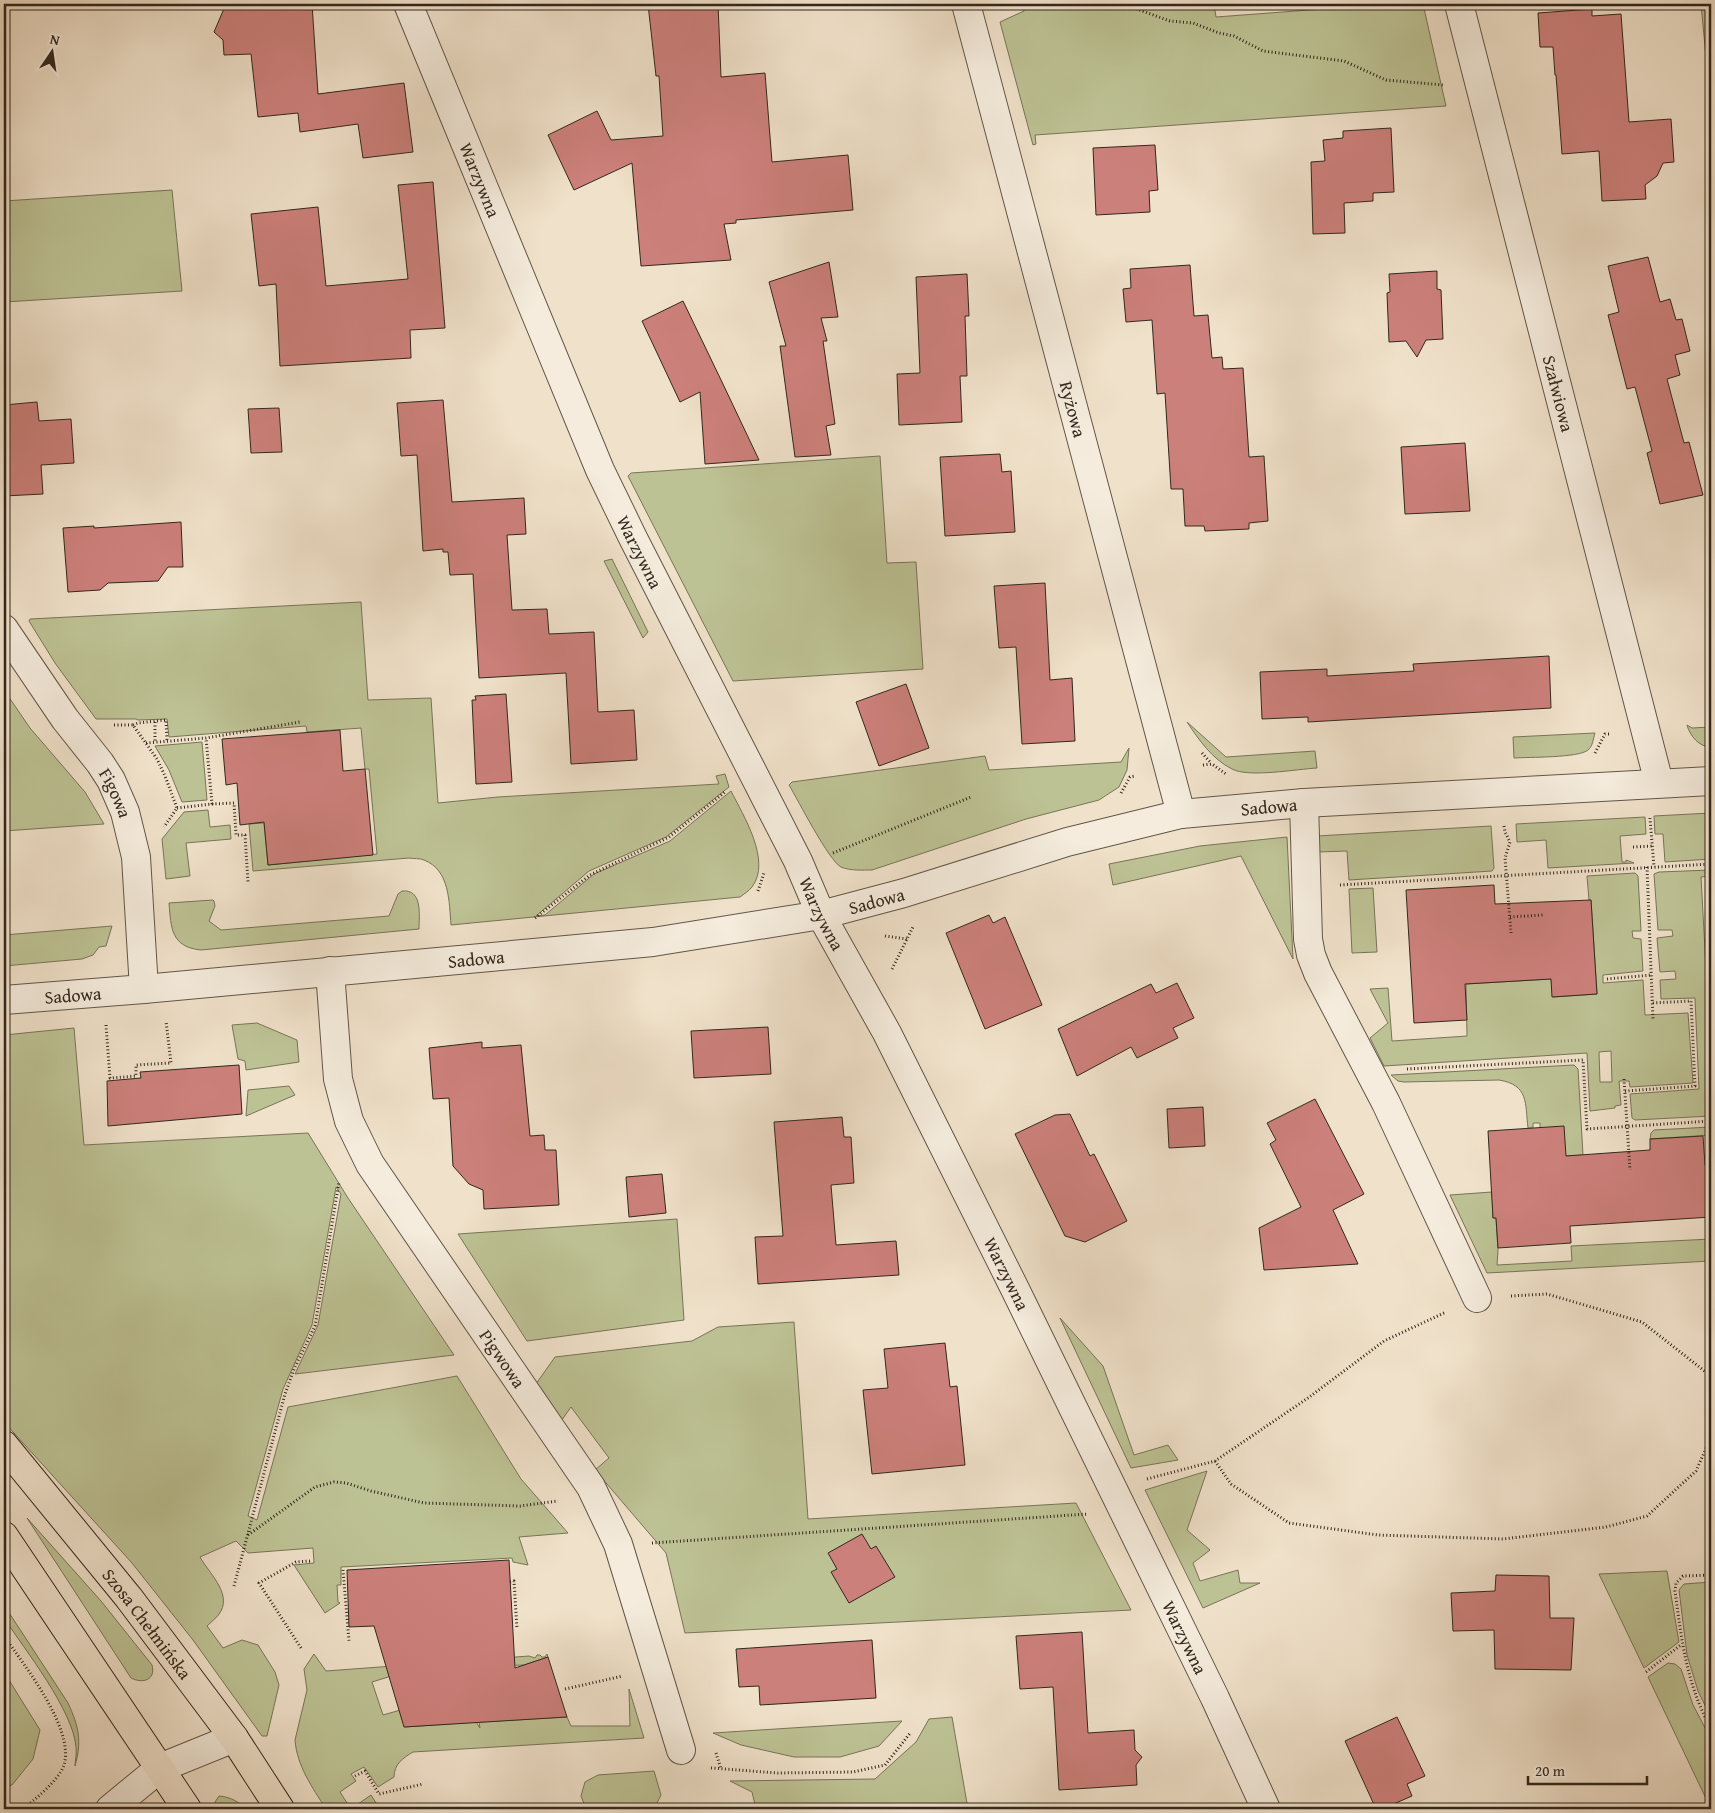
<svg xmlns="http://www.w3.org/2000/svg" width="1715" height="1813" viewBox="0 0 1715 1813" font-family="'Gentium Book Plus',serif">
  <rect width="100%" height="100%" fill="#f0e1ca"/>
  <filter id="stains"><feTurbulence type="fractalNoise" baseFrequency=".004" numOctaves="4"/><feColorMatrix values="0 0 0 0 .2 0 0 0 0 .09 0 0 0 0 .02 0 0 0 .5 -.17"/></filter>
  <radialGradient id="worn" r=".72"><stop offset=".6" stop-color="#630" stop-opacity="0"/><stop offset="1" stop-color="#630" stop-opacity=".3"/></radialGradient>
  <path fill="#bdc294" stroke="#787458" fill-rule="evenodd" d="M 1023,4 L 1214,4 L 1216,17 L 1390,4 L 1423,4 L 1446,106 L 1035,135 L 1036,144 L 1033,145 L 1000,22 L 1024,11 Z
    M 1701,4 L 1711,4 L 1711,89 L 1709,89 Z
    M 172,190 L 182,291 L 4,302 L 4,201 Z
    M 880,456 L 887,563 L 916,562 L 923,669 L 733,681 L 628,476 L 631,473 Z
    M 612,559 L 648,632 L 643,638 L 604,561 Z
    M 361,602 L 368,700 L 431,698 L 438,803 L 498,797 L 719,784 L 716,776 L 725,774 L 729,787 L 666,837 L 589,871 L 536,916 L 545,915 L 594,874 L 670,841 L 731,791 C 743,815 772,861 752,887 C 749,891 744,894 740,897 L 451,925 C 449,902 450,870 424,860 C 420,858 413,859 409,858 L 253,871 L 249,824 L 264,823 L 268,865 L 377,854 L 369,769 L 365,769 L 361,728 L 307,732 L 306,726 L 169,737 L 167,719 L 138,720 L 136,719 L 96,719 L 55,663 L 29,621 L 30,619 Z
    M 4,690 L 30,728 L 85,792 L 104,824 L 4,831 Z
    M 1187,722 L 1226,757 L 1315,751 L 1317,768 C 1298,769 1248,778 1232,769 C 1212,759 1199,740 1187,722 Z
    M 1687,725 L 1692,728 L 1711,727 L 1711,747 C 1699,747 1690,736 1687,725 Z
    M 1595,733 C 1593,739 1593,746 1588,750 C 1579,758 1528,757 1514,758 L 1513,737 Z
    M 202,742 L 207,800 L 182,802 L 169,770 L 155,746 Z
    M 1129,748 L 1127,770 L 1119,787 L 1099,800 L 1026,819 L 872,870 C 863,870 850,871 841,867 C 829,861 798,800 789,785 L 792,782 L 985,756 L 989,770 L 1121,762 Z
    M 208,810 L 210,827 L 230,825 L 231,839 L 186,843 L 190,876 L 166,879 L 162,839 L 184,812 Z
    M 1711,813 L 1711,859 L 1665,862 L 1663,834 L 1655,834 L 1654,816 Z
    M 1645,817 L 1646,834 L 1620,836 L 1622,862 L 1626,862 L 1626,860 L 1634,863 L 1548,868 L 1546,840 L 1517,842 L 1516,824 Z
    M 1491,826 L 1494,868 L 1492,871 L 1349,880 L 1347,851 L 1317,852 L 1317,836 Z
    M 1287,837 L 1293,959 L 1241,856 L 1113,885 L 1109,864 L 1200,846 Z
    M 1711,870 L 1711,876 L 1701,877 L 1707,987 L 1707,1002 L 1711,1002 L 1711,1116 L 1635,1120 L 1632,1118 L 1630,1094 L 1699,1089 L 1695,998 L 1661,999 L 1660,980 L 1676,979 L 1675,971 L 1660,972 L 1657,938 L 1673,936 L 1672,930 L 1658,930 L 1654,874 L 1659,872 Z
    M 1635,873 L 1638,876 L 1641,931 L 1632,931 L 1633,938 L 1641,939 L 1643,971 L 1603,975 L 1603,983 L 1643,980 L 1645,1015 L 1688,1013 L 1693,1083 L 1630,1087 L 1629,1081 L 1619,1081 L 1621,1105 L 1615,1106 L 1615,1108 L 1590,1111 L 1587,1053 L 1384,1066 L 1370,1038 L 1388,1023 L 1370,989 L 1388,988 L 1392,1041 L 1467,1036 L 1466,984 L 1551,979 L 1553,997 L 1597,994 L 1591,900 L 1589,900 L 1587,876 ZM 1611,1051 L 1612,1082 L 1600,1082 L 1599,1052 Z
    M 1373,888 L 1377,952 L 1352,953 L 1349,889 Z
    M 402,891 C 423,889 419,915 419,929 L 201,950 C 171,947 171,928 169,903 L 213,900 L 214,901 L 215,906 L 209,921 L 221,930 L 389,916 L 398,894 Z
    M 112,926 L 106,946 L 99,947 L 93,955 L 82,959 L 4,966 L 4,935 Z
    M 257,1023 L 297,1040 L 299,1062 L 246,1070 L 245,1061 L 238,1059 L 232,1025 Z
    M 74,1028 L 84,1145 L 308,1133 L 348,1198 L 454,1355 L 295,1374 L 318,1325 L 341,1194 L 336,1187 L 312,1325 L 283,1389 L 248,1516 L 257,1520 L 288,1407 L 457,1376 L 521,1479 L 568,1533 L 519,1537 L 528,1565 L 513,1562 L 512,1558 L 341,1567 L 341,1585 L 337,1585 L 338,1602 L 340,1603 L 325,1613 L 294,1565 L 314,1563 L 313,1548 L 248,1553 L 236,1541 L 200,1557 C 208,1572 231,1592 221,1611 C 218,1617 212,1621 207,1626 L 223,1648 L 242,1640 L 258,1645 L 275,1672 L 279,1685 L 267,1736 L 262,1736 L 193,1640 L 132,1563 L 4,1422 L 4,1035 Z
    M 1574,1065 L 1578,1069 L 1583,1155 L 1566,1156 L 1540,1128 L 1540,1123 L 1533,1123 L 1533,1128 L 1528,1128 C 1525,1103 1529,1085 1499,1080 L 1404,1082 L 1398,1081 L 1391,1075 Z
    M 289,1086 L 295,1095 L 246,1116 L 248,1090 Z
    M 1711,1127 L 1711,1135 L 1650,1139 L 1651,1133 L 1654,1130 Z
    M 1492,1192 L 1493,1218 L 1496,1218 L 1498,1251 L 1497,1265 L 1572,1261 L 1571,1246 L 1711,1239 L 1711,1261 L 1487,1273 L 1450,1195 Z
    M 677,1219 L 684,1320 L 527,1341 L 458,1234 Z
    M 1060,1318 L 1103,1366 L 1134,1455 L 1168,1445 L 1178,1460 L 1131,1468 Z
    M 794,1322 L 808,1519 L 1076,1503 L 1131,1610 L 685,1633 L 666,1553 L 595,1470 L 609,1458 L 571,1407 L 559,1424 L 531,1391 L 555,1357 L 692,1341 L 718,1327 Z
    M 1207,1471 L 1187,1530 L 1210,1550 L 1193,1563 L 1200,1581 L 1238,1570 L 1240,1583 L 1260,1583 L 1203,1608 L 1145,1490 Z
    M 27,1518 L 101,1601 L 152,1665 C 156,1680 143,1684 131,1678 Z
    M 1667,1571 L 1679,1642 L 1644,1668 L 1599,1574 Z
    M 1711,1582 L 1711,1718 L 1698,1691 L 1687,1655 L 1679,1590 L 1684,1584 Z
    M 4,1605 L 68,1703 C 79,1727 82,1741 75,1766 C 75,1760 77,1753 76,1747 C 73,1710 25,1650 4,1618 Z
    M 314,1654 L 326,1671 L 529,1656 L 535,1658 L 537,1655 L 540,1655 L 542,1657 L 545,1657 L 547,1654 L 548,1657 L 524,1665 L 414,1669 L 372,1682 L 383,1715 L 404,1709 L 405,1727 L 476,1722 L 480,1728 L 479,1722 L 567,1717 L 571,1726 L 630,1726 L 629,1689 L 644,1738 L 413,1752 C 403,1758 394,1764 394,1777 L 378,1787 L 364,1767 L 351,1774 L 356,1781 L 340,1792 L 351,1809 L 371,1795 L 380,1809 L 326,1809 C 312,1787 297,1766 295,1740 L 307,1690 L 304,1669 Z
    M 1668,1663 L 1675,1664 L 1681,1669 L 1693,1705 L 1711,1739 L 1711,1809 L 1648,1677 Z
    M 4,1672 L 40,1730 L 33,1759 L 12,1785 L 4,1788 Z
    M 952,1717 L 968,1809 L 756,1809 L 752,1792 L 730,1781 L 875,1779 L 916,1742 L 929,1719 Z
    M 902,1721 L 879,1746 L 840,1757 L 794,1757 L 741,1745 L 713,1733 Z
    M 654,1771 L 661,1795 L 654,1809 L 586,1809 L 581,1796 L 585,1782 L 598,1775 Z
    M 219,1796 C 230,1797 238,1801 246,1809 L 217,1809 L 215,1802 Z"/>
  <path fill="#cc807b" stroke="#32271d" d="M 226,4 L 312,4 L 318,94 L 404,83 L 413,152 L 363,158 L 358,124 L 300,132 L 298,113 L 258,117 L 251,54 L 224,55 L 223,40 L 214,32 Z
    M 648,4 L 718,4 L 721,77 L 765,73 L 772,162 L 848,155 L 853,210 L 736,220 L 736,223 L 724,224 L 731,260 L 641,266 L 632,163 L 574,190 L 548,135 L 597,111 L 611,140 L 663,136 L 659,76 L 656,76 Z
    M 1592,9 L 1592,16 L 1621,14 L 1629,122 L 1671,119 L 1674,162 L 1663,163 L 1657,176 L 1645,185 L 1646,199 L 1602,201 L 1599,151 L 1562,154 L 1556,75 L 1555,75 L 1553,47 L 1540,47 L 1538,13 Z
    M 1391,128 L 1394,192 L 1373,193 L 1373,201 L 1344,203 L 1345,233 L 1313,234 L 1311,162 L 1325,161 L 1323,140 L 1343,138 L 1343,131 Z
    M 1155,145 L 1158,190 L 1149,191 L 1150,212 L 1096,215 L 1093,148 Z
    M 433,182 L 445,328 L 410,330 L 411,358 L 280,366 L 276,284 L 259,286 L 251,214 L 318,207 L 326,286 L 408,279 L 398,185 Z
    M 1648,257 L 1660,302 L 1670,299 L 1676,320 L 1682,319 L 1690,351 L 1675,355 L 1680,375 L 1667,379 L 1684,443 L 1689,442 L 1703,495 L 1660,504 L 1647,453 L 1652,451 L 1635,387 L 1627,389 L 1608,315 L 1619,312 L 1608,266 Z
    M 829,262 L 838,317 L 821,318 L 827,341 L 823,341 L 835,424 L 826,426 L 831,455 L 795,457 L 780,346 L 786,346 L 769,282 Z
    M 1190,265 L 1194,316 L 1208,315 L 1212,358 L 1222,357 L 1223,369 L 1243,368 L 1249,457 L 1264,456 L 1268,521 L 1249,523 L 1249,529 L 1205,531 L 1204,526 L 1185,526 L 1183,489 L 1171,489 L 1165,393 L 1157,394 L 1152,320 L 1126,322 L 1123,289 L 1131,288 L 1130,269 Z
    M 1437,271 L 1437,289 L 1441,290 L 1443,339 L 1426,340 L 1417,357 L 1406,341 L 1389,342 L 1387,293 L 1390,292 L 1389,274 Z
    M 967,274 L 969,316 L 965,316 L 967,376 L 960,376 L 962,422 L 899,425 L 897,374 L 920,373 L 916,277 Z
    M 683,301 L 722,382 L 759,460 L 705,464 L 700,392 L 680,402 L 642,321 Z
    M 443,400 L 452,502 L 524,498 L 526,534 L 507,535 L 512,610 L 547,609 L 549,634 L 594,632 L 598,712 L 634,710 L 637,760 L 571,764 L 566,673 L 479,678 L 473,574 L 450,575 L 448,552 L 443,552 L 443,549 L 423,551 L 417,455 L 401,456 L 397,403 Z
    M 37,402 L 39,421 L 71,419 L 74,463 L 41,465 L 43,494 L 4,496 L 4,405 Z
    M 279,408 L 282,452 L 251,453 L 248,409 Z
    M 1465,443 L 1470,511 L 1405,514 L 1401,447 Z
    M 1000,454 L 1002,472 L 1011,471 L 1015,532 L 945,536 L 940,457 Z
    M 181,522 L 183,567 L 168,567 L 158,581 L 108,583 L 100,590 L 68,592 L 63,528 L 94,526 L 94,528 Z
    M 1045,583 L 1050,680 L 1072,678 L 1075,741 L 1022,744 L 1016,647 L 999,648 L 994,586 Z
    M 1549,656 L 1551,708 L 1308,722 L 1308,717 L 1262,719 L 1260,672 L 1327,669 L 1327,676 L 1414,671 L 1413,664 Z
    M 906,684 L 929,748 L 879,766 L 856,702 Z
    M 506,694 L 512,782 L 476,784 L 472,700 L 476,700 L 475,696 Z
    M 340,730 L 343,771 L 365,769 L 373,855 L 268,865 L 264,822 L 240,825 L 237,783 L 226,785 L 222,739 Z
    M 1494,885 L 1495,904 L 1591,900 L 1597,994 L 1552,997 L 1551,979 L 1465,984 L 1467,1020 L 1414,1023 L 1406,890 Z
    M 989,915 L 993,923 L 1005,917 L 1042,1005 L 985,1029 L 946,933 Z
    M 1177,983 L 1194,1018 L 1173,1028 L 1178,1038 L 1137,1058 L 1131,1047 L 1077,1076 L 1058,1029 L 1151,984 L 1156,993 Z
    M 768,1027 L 771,1074 L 694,1078 L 691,1031 Z
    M 482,1042 L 482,1048 L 521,1045 L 530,1136 L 544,1135 L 545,1150 L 556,1150 L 559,1205 L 484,1209 L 483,1190 L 469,1184 L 453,1166 L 449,1098 L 433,1099 L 429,1048 Z
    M 239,1065 L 242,1114 L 108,1126 L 107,1081 L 141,1078 L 140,1072 Z
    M 1315,1099 L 1364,1194 L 1333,1210 L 1358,1264 L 1264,1270 L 1259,1228 L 1301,1207 L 1270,1144 L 1276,1140 L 1267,1123 Z
    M 1203,1107 L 1205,1146 L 1169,1148 L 1167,1109 Z
    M 1070,1114 L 1090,1156 L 1094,1154 L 1127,1221 L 1085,1242 L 1065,1236 L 1015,1134 L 1055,1115 Z
    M 842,1117 L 844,1137 L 851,1137 L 854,1183 L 831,1185 L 836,1245 L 896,1241 L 899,1275 L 758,1284 L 755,1237 L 783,1236 L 774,1122 Z
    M 1564,1126 L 1566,1156 L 1650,1150 L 1650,1139 L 1703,1136 L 1705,1165 L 1708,1166 L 1711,1217 L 1570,1226 L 1571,1243 L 1498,1248 L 1496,1218 L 1493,1218 L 1488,1131 Z
    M 662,1174 L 666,1213 L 629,1217 L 626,1177 Z
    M 945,1343 L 950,1387 L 957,1386 L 965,1465 L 872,1474 L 863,1390 L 888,1388 L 884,1349 Z
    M 862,1534 L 871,1549 L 876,1546 L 895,1577 L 849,1603 L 831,1572 L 837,1569 L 828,1553 Z
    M 509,1560 L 515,1668 L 548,1657 L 567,1717 L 404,1727 L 374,1626 L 349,1627 L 347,1570 Z
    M 1496,1575 L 1549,1576 L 1550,1618 L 1574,1618 L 1571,1670 L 1495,1669 L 1494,1630 L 1453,1631 L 1451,1593 L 1495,1591 Z
    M 1082,1632 L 1088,1733 L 1134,1730 L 1135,1750 L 1142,1757 L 1136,1765 L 1137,1785 L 1059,1790 L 1053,1687 L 1020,1689 L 1016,1636 Z
    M 872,1640 L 876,1698 L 760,1705 L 759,1686 L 739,1687 L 736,1649 Z
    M 1397,1717 L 1425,1776 L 1407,1784 L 1412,1796 L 1382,1809 L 1376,1809 L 1345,1741 Z"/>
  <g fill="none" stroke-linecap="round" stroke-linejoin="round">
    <g stroke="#625648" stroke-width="30">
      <g id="minor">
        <path id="s1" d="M 408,4 L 600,470 L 633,538 L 798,861 L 821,915 L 887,1033 L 1015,1289 L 1215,1698 L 1266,1809"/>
        <path id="s2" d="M 966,4 L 1181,814"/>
        <path id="s3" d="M 1459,4 L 1659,783"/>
        <path id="s4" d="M 4,629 L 65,719 L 100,763 L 111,780 L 125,812 L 136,857 L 144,989"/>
        <path d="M 1304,803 L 1308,939 L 1311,955 L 1318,973 L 1386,1103 L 1477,1298"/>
        <path id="s5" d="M 330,971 L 338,1079 L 349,1121 L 370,1164 L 591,1487 L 618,1544 L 681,1750"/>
        <path id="s6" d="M 4,1000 L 144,989 L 653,942 L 821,915 L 904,893 L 1067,842 L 1181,814 L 1304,803 L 1711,781"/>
        <path d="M 110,1809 L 160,1768 L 234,1738"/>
      </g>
    </g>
    <g stroke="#32271d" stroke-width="30">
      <g id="major">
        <path id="s7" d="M 4,1445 L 129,1598 L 234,1738 L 280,1809"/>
        <path d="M 4,1536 L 187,1809"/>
      </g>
    </g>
    <path stroke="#32271d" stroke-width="3" stroke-dasharray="1 2.5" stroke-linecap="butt" d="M 1123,4 L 1170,21 L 1193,23 L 1219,33 L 1234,36 L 1263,51 L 1344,61 L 1386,80 L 1443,85
      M 155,722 L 155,742
      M 114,725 L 133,725 L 157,759 L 165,776 L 177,808 L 164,827
      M 133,725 L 138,723 L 166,720 L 167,741
      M 146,743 L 206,738 L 300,722
      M 1202,753 L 1211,763
      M 1595,753 L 1605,734 L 1610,734
      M 1203,765 L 1212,764 L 1226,774
      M 1121,793 L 1130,777 L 1135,776
      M 212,804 L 234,803 L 236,835 L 245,835 L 248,882
      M 177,808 L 212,804 L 206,738
      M 1650,818 L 1654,867
      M 1504,826 L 1505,832 L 1510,842 L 1505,858 L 1511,933
      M 1633,847 L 1653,846
      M 833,853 L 971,797
      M 1647,867 L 1653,1020
      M 1340,885 L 1711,864
      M 758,891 L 764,873
      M 1510,917 L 1543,915
      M 535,918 L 590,875 L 669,837 L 725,792
      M 885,936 L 907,939
      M 892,969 L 913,927
      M 1607,979 L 1651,975
      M 106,1025 L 110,1078 L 136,1076 L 136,1065 L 171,1063 L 166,1021
      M 1407,1069 L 1583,1060 L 1587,1129 L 1711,1121
      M 1624,1079 L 1630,1170
      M 1625,1091 L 1695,1086 L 1691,1001 L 1652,1003
      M 1511,1296 L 1547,1294 L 1642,1322 L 1707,1373 L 1711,1403
      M 1215,1461 L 1231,1484 L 1289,1523 L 1378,1535 L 1503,1539 L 1606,1527 L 1647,1516 L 1696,1471 L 1711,1437
      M 1147,1479 L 1215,1461 L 1308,1398 L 1384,1341 L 1446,1312
      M 248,1535 L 315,1487 L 334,1482 L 346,1483 L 371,1491 L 424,1503 L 520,1506 L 558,1501
      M 652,1543 L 1088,1514
      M 343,1570 L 349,1641
      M 1711,1575 L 1683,1576 L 1676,1583 L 1675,1591 C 1682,1642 1686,1682 1711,1729
      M 510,1582 L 514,1581 L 517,1629
      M 234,1586 L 285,1394 L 294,1369 L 315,1326 L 339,1182
      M 4,1636 C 24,1665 75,1729 64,1765 C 59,1780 34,1801 22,1809
      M 301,1648 L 259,1583 L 296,1562 L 311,1561
      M 1646,1672 L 1682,1644
      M 565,1689 L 623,1676
      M 716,1753 L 721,1769
      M 711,1768 L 778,1773 L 853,1772 L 885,1765 L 911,1732
      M 355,1776 L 365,1771 L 379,1794 L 423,1784"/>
    <use href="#minor" stroke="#f5ecdd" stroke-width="28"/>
    <use href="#major" stroke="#f0e1ca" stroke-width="28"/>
  </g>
  <g text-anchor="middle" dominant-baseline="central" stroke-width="4" stroke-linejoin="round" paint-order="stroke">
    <g font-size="18" fill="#32271d" stroke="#f5ecdd">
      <text stroke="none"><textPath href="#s1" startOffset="190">Warzywna</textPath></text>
      <text stroke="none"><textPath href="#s3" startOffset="402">Szałwiowa</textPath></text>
      <text stroke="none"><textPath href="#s2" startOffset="419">Ryżowa</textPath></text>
      <text stroke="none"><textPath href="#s1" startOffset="595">Warzywna</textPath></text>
      <text stroke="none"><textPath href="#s4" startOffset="199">Figowa</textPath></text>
      <text stroke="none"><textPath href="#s6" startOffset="1284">Sadowa</textPath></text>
      <text stroke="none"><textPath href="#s6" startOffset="879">Sadowa</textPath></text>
      <text stroke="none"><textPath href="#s1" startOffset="1000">Warzywna</textPath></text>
      <text stroke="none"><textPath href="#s6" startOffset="474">Sadowa</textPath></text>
      <text stroke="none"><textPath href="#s6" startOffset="69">Sadowa</textPath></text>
      <text stroke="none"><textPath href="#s1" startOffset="1405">Warzywna</textPath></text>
      <text stroke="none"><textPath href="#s5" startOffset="435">Pigwowa</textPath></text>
      <text stroke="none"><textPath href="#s7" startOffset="229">Szosa Chełmińska</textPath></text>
      <text stroke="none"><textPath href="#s1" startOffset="1810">Warzywna</textPath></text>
    </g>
  </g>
  <rect width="1715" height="1813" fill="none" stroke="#f0e1ca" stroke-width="20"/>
  <rect x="5" y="5" width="1705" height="1803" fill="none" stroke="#32271d" stroke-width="2.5"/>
  <rect x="10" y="10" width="1695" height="1793" fill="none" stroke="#32271d"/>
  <g transform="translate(52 52) rotate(13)" stroke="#f5ecdd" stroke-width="4" paint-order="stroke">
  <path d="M0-4L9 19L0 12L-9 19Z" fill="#32271d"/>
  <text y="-8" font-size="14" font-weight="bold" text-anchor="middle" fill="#32271d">N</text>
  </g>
  <path d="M1528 1776v8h119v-8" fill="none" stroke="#32271d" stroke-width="2.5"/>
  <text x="1535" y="1776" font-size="15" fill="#32271d" stroke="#f5ecdd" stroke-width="4" paint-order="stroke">20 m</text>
  <rect width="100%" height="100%" filter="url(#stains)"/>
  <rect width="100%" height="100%" fill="url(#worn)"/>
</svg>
